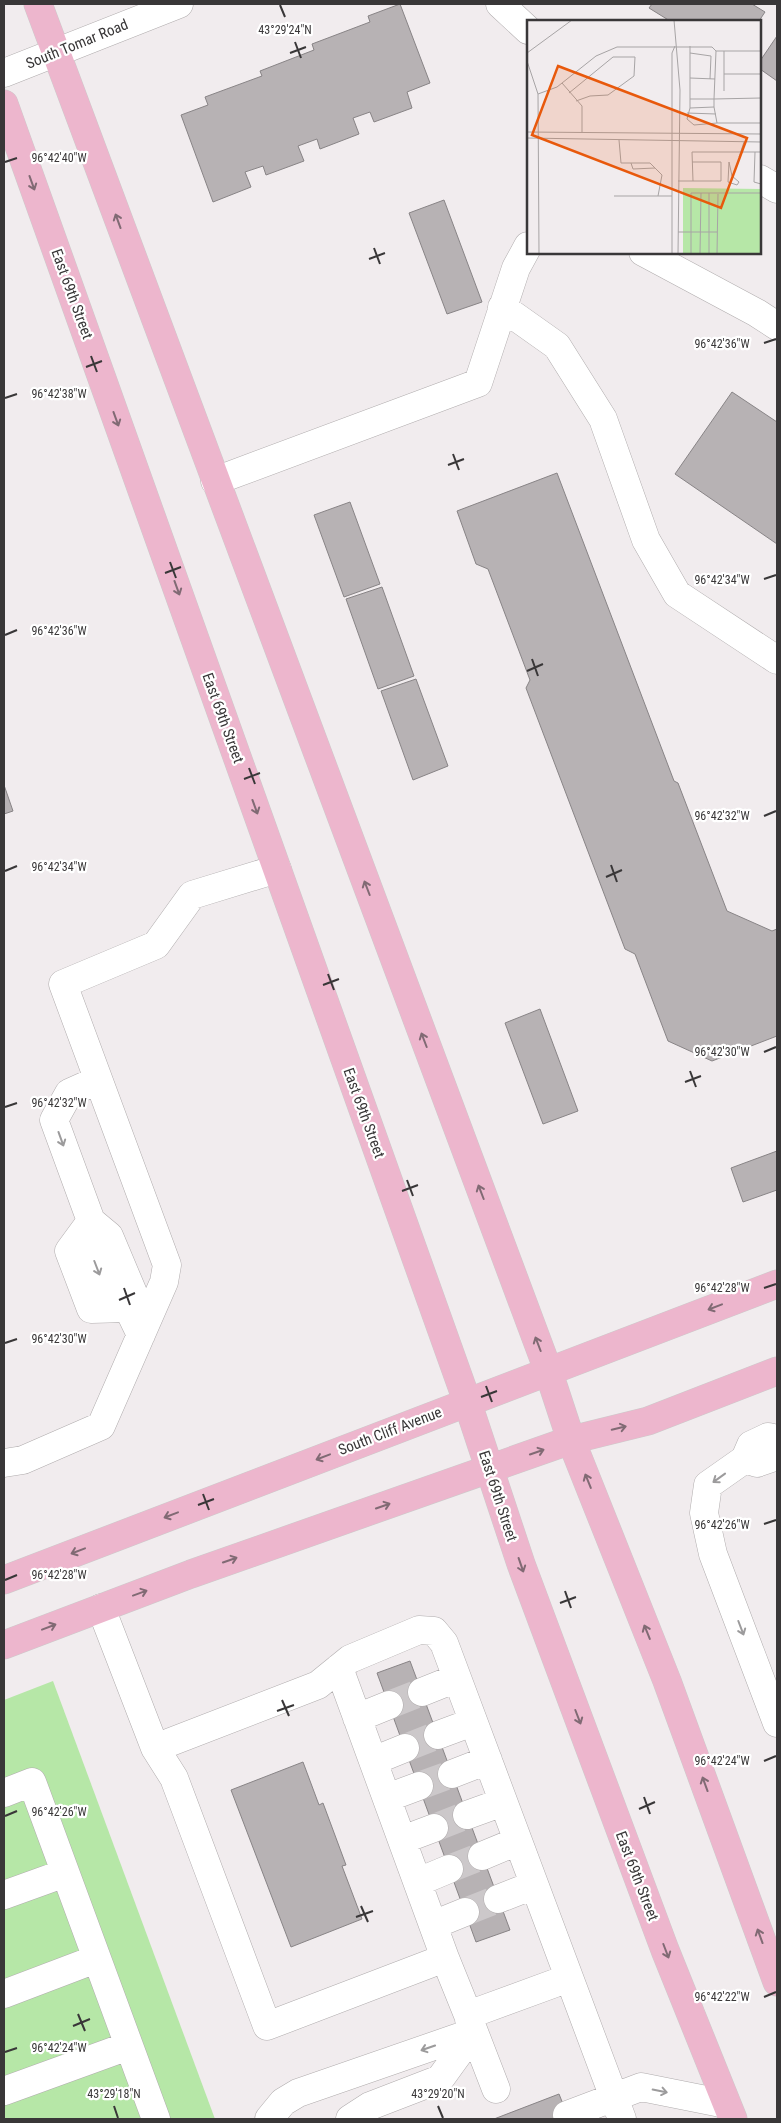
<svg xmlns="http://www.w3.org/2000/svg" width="781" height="2123" viewBox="0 0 781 2123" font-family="'Roboto Condensed',sans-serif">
  <rect width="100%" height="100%" fill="#f1ecee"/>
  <path fill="#b6e7a7" d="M 53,1681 L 215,2119 L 4,2119 L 4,1700 Z"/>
  <path fill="#b7b2b4" stroke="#888486" d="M 400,4 L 430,83 L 407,92 L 412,108 L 374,122 L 370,112 L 353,118 L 359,134 L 320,149 L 317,139 L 298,146 L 304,161 L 266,175 L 263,166 L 245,172 L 251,187 L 213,202 L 181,115 L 208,105 L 205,97 L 262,76 L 260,71 L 314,50 L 312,44 L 370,22 L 368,16 Z
    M 652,4 L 752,4 L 765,12 L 759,21 L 670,21 L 649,8 Z
    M 777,36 L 777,81 L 760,69 L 760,61 Z
    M 444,200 L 482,302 L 447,314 L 409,213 Z
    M 732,392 L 777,422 L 777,544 L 675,474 Z
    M 557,473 L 674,781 L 678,783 L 727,911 L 772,931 L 777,929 L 777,1036 L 712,1061 L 668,1041 L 635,954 L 625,949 L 526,688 L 530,680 L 488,569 L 476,564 L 457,511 Z
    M 350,502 L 380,584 L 344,597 L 314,515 Z
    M 382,587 L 414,676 L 378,689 L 346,599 Z
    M 416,679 L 448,766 L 413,780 L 381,691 Z
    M 4,785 L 13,811 L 4,814 Z
    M 540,1009 L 578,1111 L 543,1124 L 505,1023 Z
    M 777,1151 L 777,1190 L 743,1202 L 731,1168 Z
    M 410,1661 L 510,1930 L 476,1942 L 377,1673 Z
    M 303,1762 L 319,1805 L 323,1803 L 346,1865 L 342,1866 L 362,1919 L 291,1947 L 231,1790 Z
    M 559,2094 L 569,2119 L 494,2119 Z"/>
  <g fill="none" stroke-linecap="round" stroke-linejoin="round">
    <path stroke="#ccc8ca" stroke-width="28" stroke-dasharray="28 14" stroke-linecap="butt" d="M 389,1705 L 422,1692
      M 405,1748 L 438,1735
      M 419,1786 L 452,1774
      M 434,1828 L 467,1815
      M 449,1869 L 482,1856
      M 465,1912 L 498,1899"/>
    <g stroke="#b0acad" stroke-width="29">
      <path id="minor" d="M 500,4 L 528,30
        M 4,73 L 179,4
        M 760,179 L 777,189
        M 643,252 L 757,313 L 777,326
        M 502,307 L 557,346 L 603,419 L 646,540 L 677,594 L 777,660
        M 215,481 L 478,383 L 516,268 L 528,246
        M 98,1080 L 69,1093 L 54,1120 L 91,1221 L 87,1241 L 109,1300 L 128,1308 L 141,1335
        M 91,1221 L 109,1236 L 133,1293 L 128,1308 L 91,1309 L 69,1251 Z
        M 777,1456 L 757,1463 L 745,1459 L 708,1485 L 704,1513 L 713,1554 L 777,1723
        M 745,1459 L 751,1445 L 768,1437 L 777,1439
        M 4,1463 L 23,1460 L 101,1426 L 164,1282 L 167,1265 L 63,984 L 156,945 L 192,895 L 277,869
        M 101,1608 L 155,1748 L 318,1685 L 350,1659 L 419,1630 L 434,1631 L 444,1643 L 622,2119
        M 422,1692 L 457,1678
        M 357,1718 L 389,1705
        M 438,1735 L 473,1722
        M 155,1748 L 174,1778 L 267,2026 L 445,1958 L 339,1668
        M 373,1761 L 405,1748
        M 452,1774 L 488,1760
        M 4,1793 L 32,1782 L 156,2119
        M 387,1798 L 419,1786
        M 467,1815 L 503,1802
        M 402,1840 L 434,1828
        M 482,1856 L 518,1841
        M 418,1882 L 449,1869
        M 4,1895 L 65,1873
        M 498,1899 L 534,1885
        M 433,1925 L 465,1912
        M 445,1958 L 468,2015 L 569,1978
        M 4,1994 L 96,1959
        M 469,2019 L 496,2089
        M 4,2091 L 128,2046
        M 567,2115 L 641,2087 L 726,2104
        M 269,2119 L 283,2102 L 298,2093 L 474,2032
        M 350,2119 L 370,2106 L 440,2079 L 474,2032"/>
    </g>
    <g stroke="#cccbcb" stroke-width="29">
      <path id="major" d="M 38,4 L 548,1370 L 571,1440 L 667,1681 L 777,1982
        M 4,104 L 467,1401 L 521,1564 L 665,1950 L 733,2119
        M 4,1580 L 777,1284
        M 4,1645 L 191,1574 L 571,1440 L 648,1421 L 777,1371"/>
    </g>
    <use href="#minor" stroke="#fff" stroke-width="28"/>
    <use href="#major" stroke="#edb6cd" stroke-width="28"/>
  </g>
  <defs><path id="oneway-shaft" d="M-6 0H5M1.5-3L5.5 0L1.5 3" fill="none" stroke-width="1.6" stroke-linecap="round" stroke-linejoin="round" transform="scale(1.25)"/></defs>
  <g stroke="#816a74">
    <use href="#oneway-shaft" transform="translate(32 183) rotate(70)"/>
    <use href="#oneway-shaft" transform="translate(118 221) rotate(-110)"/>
    <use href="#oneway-shaft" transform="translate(116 419) rotate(70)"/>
    <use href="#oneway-shaft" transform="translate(177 588) rotate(70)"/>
    <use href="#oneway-shaft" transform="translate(255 807) rotate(70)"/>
    <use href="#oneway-shaft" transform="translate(367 888) rotate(-111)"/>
    <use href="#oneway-shaft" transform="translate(424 1040) rotate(-111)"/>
    <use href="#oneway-shaft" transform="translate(481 1192) rotate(-111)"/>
    <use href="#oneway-shaft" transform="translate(715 1307) rotate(159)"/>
    <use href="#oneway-shaft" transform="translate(538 1344) rotate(-111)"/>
    <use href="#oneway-shaft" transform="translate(619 1428) rotate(-14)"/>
    <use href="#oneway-shaft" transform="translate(537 1452) rotate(-19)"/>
    <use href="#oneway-shaft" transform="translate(323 1457) rotate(159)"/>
    <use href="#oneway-shaft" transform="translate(588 1481) rotate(-112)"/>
    <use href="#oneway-shaft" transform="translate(383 1506) rotate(-19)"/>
    <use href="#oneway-shaft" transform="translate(171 1515) rotate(159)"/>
    <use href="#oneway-shaft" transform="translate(78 1551) rotate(159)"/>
    <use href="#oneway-shaft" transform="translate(230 1560) rotate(-19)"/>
    <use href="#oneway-shaft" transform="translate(521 1565) rotate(71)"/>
    <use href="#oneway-shaft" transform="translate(140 1593) rotate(-20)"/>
    <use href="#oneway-shaft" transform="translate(49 1627) rotate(-21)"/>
    <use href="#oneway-shaft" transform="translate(647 1632) rotate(-112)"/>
    <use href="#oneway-shaft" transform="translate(578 1717) rotate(69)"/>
    <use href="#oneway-shaft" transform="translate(705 1784) rotate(-110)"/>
    <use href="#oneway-shaft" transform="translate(760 1936) rotate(-110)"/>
    <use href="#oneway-shaft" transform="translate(666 1951) rotate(69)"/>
  </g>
  <g stroke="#9c9b9c">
    <use href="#oneway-shaft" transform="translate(61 1139) rotate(70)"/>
    <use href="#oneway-shaft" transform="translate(97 1268) rotate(69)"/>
    <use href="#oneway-shaft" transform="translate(719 1478) rotate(144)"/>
    <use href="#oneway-shaft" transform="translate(741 1628) rotate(69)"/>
    <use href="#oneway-shaft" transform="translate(428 2048) rotate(161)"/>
    <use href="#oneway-shaft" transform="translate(660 2091) rotate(11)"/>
  </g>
  <path fill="none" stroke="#393738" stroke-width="2" d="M 280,5 L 285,17M 295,42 L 301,58M 290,53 L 306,47M 5,162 L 17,158M 374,248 L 380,264M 369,259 L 385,253M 764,343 L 776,339M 91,356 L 97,372M 86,367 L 102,361M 5,398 L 17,394M 453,454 L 459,470M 448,465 L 464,459M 170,562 L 176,578M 165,573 L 181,567M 764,579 L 776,575M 5,635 L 17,630M 532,659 L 538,676M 527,671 L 543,664M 249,768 L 255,784M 244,779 L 260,773M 764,816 L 776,811M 611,865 L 617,882M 5,871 L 17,866M 606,877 L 622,870M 328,974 L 334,990M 323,985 L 339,979M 764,1052 L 776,1047M 690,1071 L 696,1087M 685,1082 L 701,1076M 5,1107 L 17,1103M 407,1180 L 413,1196M 402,1191 L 418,1185M 124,1288 L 130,1305M 764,1288 L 776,1284M 119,1300 L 135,1293M 5,1343 L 17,1339M 486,1386 L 492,1402M 481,1397 L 497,1391M 203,1494 L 209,1510M 198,1505 L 214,1499M 764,1524 L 776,1520M 5,1580 L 17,1575M 565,1591 L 571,1608M 560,1603 L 576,1597M 282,1700 L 289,1716M 277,1711 L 294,1705M 764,1761 L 776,1756M 644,1797 L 650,1814M 639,1809 L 655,1802M 5,1816 L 17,1811M 361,1906 L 368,1922M 356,1917 L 373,1911M 764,1997 L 776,1992M 78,2014 L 85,2031M 73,2026 L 90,2019M 5,2052 L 17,2048M 114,2106 L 118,2118M 438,2106 L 443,2118"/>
  <g text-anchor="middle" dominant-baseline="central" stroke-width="4.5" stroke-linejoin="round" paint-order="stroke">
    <g font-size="15" fill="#393738" stroke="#fff">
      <text transform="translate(77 44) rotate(-22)">South Tomar Road</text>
      <text transform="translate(72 294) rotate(70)">East 69th Street</text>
      <text transform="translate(223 718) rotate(70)">East 69th Street</text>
      <text transform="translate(364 1113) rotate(70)">East 69th Street</text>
      <text transform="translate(390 1431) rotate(-21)">South Cliff Avenue</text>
      <text transform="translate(498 1496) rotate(72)">East 69th Street</text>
      <text transform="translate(637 1876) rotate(69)">East 69th Street</text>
    </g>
  </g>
  <g transform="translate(527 20)">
    <rect width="234" height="234" fill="#f1ecee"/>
    <path d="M 156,168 L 234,169 L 234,234 L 156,234 Z" fill="#b6e7a7"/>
    <path fill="none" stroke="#a7a4a5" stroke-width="1" d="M 147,0 L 153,70 L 151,234M 163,26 L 163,58 L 188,59M 189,31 L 234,31M 197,31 L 197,54M 0,33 L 45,0M 163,33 L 184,36 L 183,59M 0,41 L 11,74 L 12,234M 35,63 L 55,86 L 55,112M 197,71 L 197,54 L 234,54M 42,73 L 86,37 L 108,37 L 107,56 L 81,75 L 63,76 L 49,81M 11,74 L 30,67 L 69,36 L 90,27 L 185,27 L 189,31 L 187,79 L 163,79M 234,78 L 187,79 L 187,87 L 190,103 L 234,103M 187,87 L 163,88 L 160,99 L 167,105 L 190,103M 163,88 L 163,58M 160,93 L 189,94M 0,112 L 234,114M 0,118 L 234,122M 92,120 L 94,143 L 123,143 L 135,155 L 131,176M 234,132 L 228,132 L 227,162 L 234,164M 212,137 L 217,122M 165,142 L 194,142 L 194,161 L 166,161M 202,142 L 205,156 L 212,162 L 210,165 L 201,162 ZM 104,143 L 106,149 L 128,148M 151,161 L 166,161 L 165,132 L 228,132M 87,176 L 145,176M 151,212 L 190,212M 145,234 L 145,33 L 148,26M 164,234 L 164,173 L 234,173M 173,234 L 174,173M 182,234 L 182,173M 190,234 L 191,174"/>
    <path fill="#e8590c" fill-opacity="0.15" stroke="#e8590c" stroke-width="2.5" d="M 31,46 L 220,118 L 194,188 L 5,115 Z"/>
    <rect width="234" height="234" fill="none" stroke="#393738" stroke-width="2.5"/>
  </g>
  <g font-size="12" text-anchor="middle" fill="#393738" stroke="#fff" stroke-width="4.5" stroke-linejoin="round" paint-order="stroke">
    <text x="285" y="34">43°29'24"N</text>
    <text x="59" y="162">96°42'40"W</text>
    <text x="722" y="348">96°42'36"W</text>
    <text x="59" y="398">96°42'38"W</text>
    <text x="722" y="584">96°42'34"W</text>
    <text x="59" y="635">96°42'36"W</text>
    <text x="722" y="820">96°42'32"W</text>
    <text x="59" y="871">96°42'34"W</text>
    <text x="722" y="1056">96°42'30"W</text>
    <text x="59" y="1107">96°42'32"W</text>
    <text x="722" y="1292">96°42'28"W</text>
    <text x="59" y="1343">96°42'30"W</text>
    <text x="722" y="1529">96°42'26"W</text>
    <text x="59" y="1579">96°42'28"W</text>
    <text x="722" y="1765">96°42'24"W</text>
    <text x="59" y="1816">96°42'26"W</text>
    <text x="722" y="2001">96°42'22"W</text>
    <text x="59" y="2052">96°42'24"W</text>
    <text x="114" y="2098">43°29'18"N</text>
    <text x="438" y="2098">43°29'20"N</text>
  </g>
  <rect width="781" height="2123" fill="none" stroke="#393738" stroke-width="10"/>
</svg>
